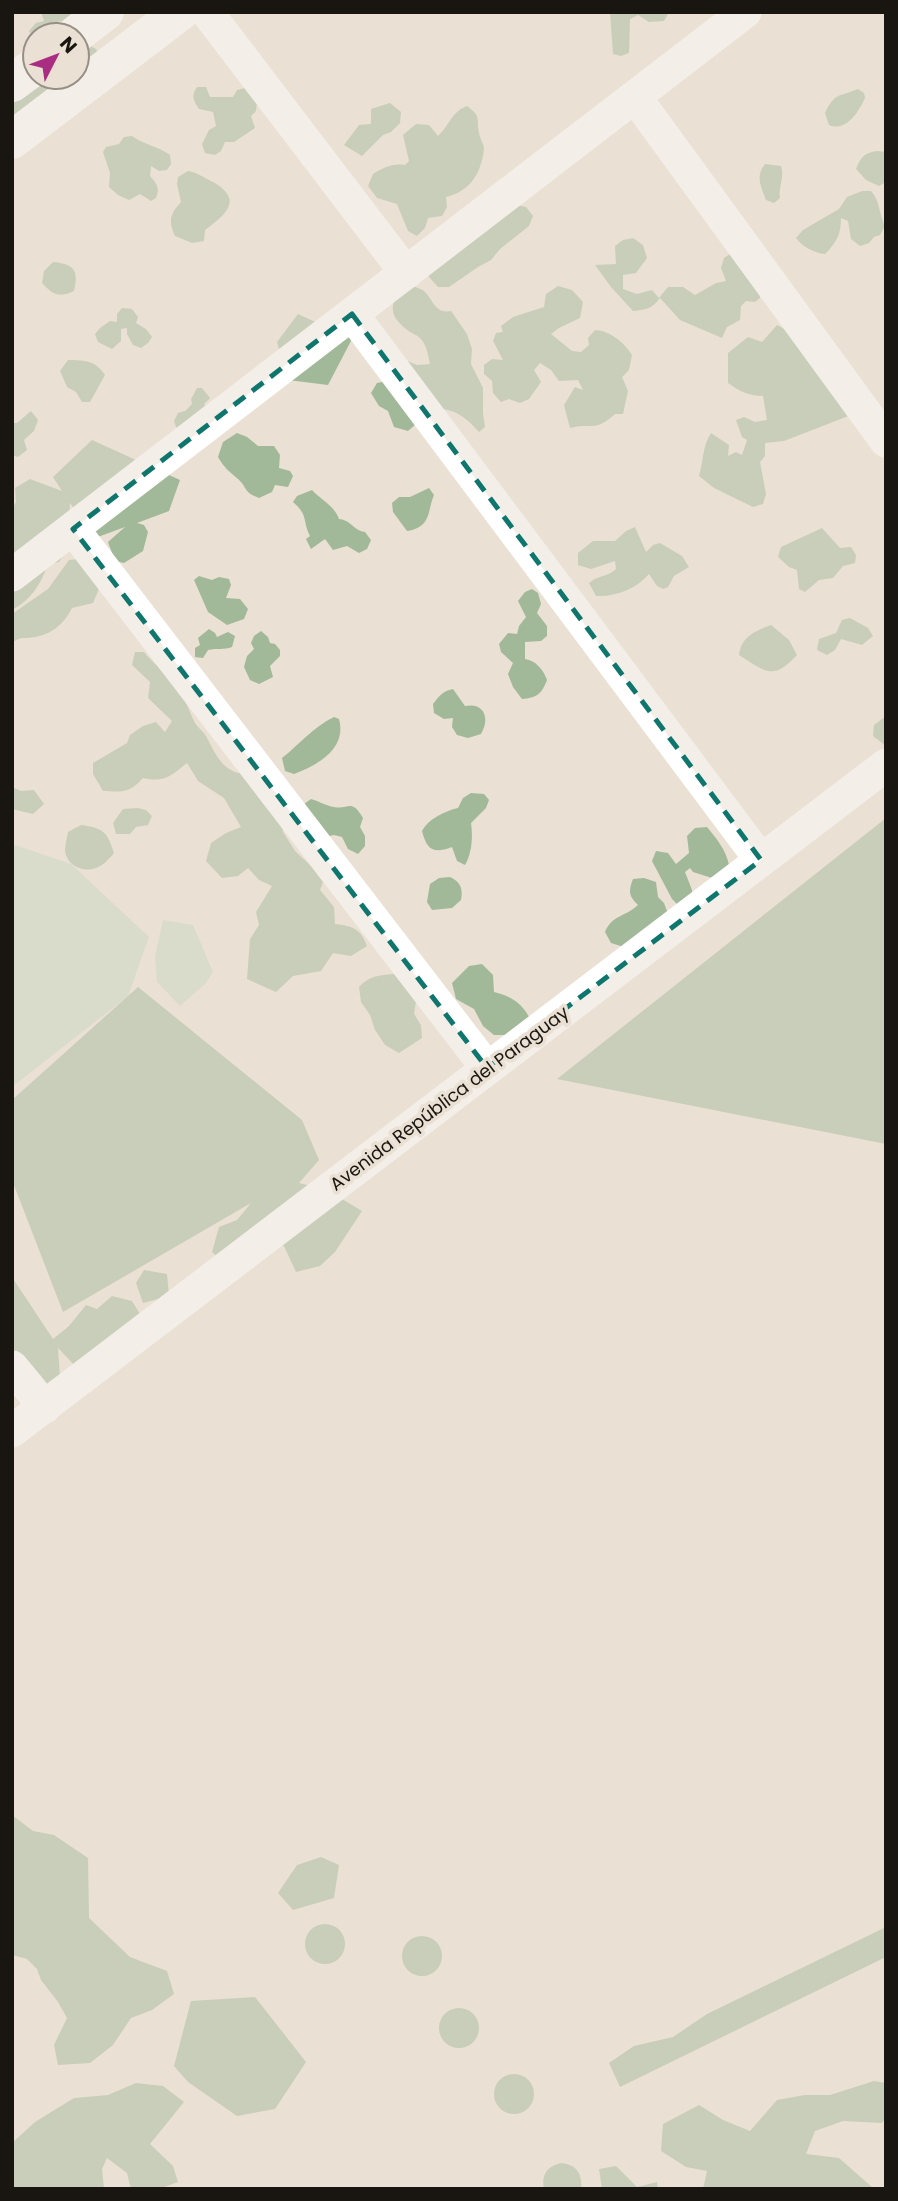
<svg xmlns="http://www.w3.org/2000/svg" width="898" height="2201" viewBox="0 0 898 2201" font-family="Poppins,sans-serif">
  <rect width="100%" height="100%" fill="#eae0d3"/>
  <path fill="#c7d8c2" d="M 12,844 L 71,864 L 149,937 L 128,996 L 12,1087 Z
    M 163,920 L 193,925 L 213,972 L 205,984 L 180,1006 L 157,982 L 155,956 Z"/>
  <path fill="#a1b999" d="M 41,12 L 80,12 L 66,23 L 59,21 L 52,35 L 35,35 L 35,46 L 29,31 L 36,23 L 44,21 Z
    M 610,12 L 669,12 L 664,21 L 649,22 L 638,15 L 630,19 L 629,53 L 621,56 L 613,54 Z
    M 83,42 L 96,49 L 101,58 L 12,131 L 12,97 L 44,77 L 77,77 L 77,44 Z
    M 197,87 L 206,87 L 210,97 L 233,97 L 237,90 L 245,88 L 257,102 L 256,111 L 251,116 L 255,128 L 234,142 L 225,142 L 221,151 L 215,155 L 205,153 L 202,144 L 209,130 L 216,126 L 213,112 L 199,109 C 193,100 191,96 197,87 Z
    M 858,89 L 864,93 L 865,98 C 858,113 846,132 829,125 L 825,113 C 835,92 839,97 858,89 Z
    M 390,103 L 401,112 L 400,123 L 391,132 L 383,135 L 362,156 L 344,145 L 359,125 L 371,124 L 371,109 Z
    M 467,106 C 482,117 476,118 479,133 C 480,139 484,144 484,149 C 481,173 471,191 446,197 L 447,207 L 442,216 L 428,218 L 425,228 L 417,236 L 408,231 L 397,204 L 377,198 L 368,186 L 373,174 C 383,168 392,163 405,165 L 409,161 L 403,135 L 416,124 L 429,125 L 438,136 C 450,125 451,112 467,106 Z
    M 132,136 C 144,145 158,146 170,155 L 171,164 L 167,170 L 159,171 L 151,166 L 150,176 C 157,184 160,188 156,198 L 151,201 L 140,194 L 129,200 L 118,195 L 109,187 L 110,173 L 103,152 L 106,147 L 119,144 L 124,137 Z
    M 877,151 L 886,152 L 886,182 L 879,186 L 866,180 L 856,169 C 861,157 864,153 877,151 Z
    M 765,164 L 781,166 C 785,178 778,186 780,198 L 774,203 L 766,200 C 761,187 755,176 765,164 Z
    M 188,171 C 198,173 203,177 213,182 C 244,200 226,214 205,230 L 204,241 L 192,243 L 175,236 C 168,221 170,214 181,202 L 177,184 L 178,177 Z
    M 862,191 L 871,191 C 880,200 879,215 885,226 L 880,235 L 874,237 L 869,243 L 860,246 L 851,239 L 848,221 L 841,218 C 841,234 837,242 825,254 C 814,253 803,247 796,238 L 803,230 L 839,209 L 847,197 Z
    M 507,203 L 526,207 L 533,216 L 529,226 L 500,249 L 491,260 L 478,267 L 449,287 L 438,287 L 429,277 L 426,267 Z
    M 633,238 L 643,245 L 647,258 L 636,273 L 623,275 L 623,289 L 637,294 L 652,290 L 659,298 L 668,287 L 683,287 L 695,295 L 716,283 L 726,281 L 721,268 L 724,258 L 733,252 L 759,280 L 760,298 L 755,302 L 746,301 L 741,306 L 740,320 L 727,327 L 722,338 L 680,320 L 660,298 C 652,309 645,310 633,311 L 611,287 L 595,265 L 616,264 L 615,246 L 623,240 Z
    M 53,262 C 74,264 79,270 74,291 C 59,298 53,295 42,283 L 44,271 Z
    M 413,286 C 416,287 421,289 424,291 C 434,300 434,314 451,311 L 467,334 L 472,349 L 471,364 L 483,388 L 483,413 L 485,427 L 479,432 C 469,421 460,412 444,409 L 437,418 L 405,360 L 417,365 L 430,364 C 428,355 427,345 420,338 C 417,335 413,334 410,332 C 390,317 389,310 399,289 Z
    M 558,286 L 572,290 L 583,302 L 580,318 L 559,328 L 551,334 L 572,351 L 581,352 L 589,345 L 588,338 L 595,330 C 610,331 624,342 632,355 L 629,370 L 622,377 L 628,391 L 623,414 L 615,414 C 594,433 592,422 570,428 L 564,405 L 575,387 L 583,390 L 578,380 L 559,381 L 551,370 L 540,363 L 534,370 L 541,382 L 529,399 L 520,403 L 509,399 L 501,402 L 493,393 L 492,381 L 484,374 L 484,365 L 492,359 L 503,360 L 493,341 L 496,333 L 503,332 L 501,326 L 513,317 L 544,307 L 546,294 Z
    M 122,308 L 132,309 L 138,317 L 136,323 L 146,329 L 152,337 L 148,343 L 141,348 L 133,345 L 127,334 L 127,328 L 121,329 L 121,341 L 112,349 L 98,342 L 95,334 L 100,328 L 110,321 L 117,322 L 117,314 Z
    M 298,314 L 352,339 L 328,385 L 288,380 L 277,342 Z
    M 777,325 L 796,335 L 851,415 L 784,441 L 765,443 L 765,456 L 760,462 L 766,494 L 763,504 L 753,507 L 714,488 L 699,476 C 704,459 702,447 711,433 L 729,445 L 728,456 L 736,452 L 742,455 L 747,440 L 742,437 L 736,420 L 744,417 L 755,422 L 767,420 L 763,396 C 749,396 739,391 728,383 L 728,353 L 748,337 L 762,342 Z
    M 68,360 C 85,360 96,361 105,375 L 90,402 L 82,402 L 76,392 L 67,387 L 60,371 Z
    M 387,381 L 416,424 L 408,431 L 394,427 L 388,411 L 379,406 L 371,393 L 377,383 Z
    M 197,388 L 202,388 L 210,398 L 204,404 L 207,408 L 192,437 L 176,427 L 174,421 L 178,413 L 185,411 L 192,404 L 191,399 Z
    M 31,411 L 38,420 L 34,431 L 24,440 L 27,450 L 18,457 L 12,455 L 12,423 L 17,423 Z
    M 237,433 L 247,437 L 258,446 L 274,446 L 280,455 L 279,468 L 290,471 L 293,476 L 288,487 L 275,485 L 272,492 L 259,498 C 243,492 248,488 238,479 C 228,470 225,469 218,457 L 223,442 Z
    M 92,440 L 180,480 L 169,511 L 137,523 L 144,525 L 148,532 L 143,551 L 124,563 L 115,561 L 108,542 L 125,527 L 95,538 L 70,503 L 67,549 L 59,562 L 48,564 C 41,584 31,600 12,610 L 12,509 L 16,502 L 15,488 L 30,479 L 62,491 L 53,477 Z
    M 429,488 L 434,495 C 427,511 432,527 407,531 L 393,512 L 392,503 L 399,497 L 410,497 Z
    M 312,490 C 321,500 334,505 339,519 C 351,520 354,531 365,532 L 371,540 L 367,549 L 359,553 L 347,546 L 333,550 L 325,539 L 311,549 L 306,539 L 310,536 C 302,520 309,516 293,502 L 297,496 Z
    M 635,527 L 646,552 L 653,545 L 660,543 L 682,556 L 689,567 L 674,576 L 668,587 L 663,589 L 657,586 L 649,574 C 636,589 616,597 596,596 L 589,583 C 598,575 608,577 616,569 L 615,561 L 591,569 L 578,565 L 578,553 L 593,541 L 615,541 L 626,531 Z
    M 822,528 L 840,548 L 851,547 L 856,555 L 855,563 L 843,566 L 833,578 L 819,580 L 805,592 L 799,589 L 797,570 L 789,567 L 778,557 L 781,547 Z
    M 80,559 L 101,584 L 93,603 L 72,608 C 62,627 49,636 28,638 C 21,638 18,638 12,643 L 12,614 L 48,589 L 69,560 Z
    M 199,576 L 212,580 L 219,577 L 229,579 L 231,585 L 226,598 L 240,599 L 248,609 L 244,619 L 227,625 L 208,612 L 194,580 Z
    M 532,589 L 538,593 L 541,604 L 537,613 L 547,626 L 547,636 L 541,641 L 525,642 L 525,659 C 536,661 543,669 547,680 C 542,694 536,698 522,699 L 513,687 L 508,674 L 513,663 L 501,652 L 499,644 L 508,633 L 517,634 L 519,626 L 526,617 L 518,601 L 525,592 Z
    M 850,618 L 868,628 L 873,636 L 862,645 L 841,639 L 835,650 L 827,655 L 817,650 L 819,639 L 836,633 L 842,620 Z
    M 771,625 L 789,640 L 797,655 C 773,681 766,672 739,655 C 741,637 755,631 771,625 Z
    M 209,629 L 215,633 L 217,637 L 228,632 L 235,636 L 232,647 C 224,650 217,648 208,650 L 203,658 L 195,657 L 195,648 L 200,645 L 198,638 Z
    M 261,631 L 268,637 L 270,643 L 275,644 L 280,650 L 280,656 L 270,666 L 273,677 L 259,684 L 250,680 L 244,667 L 247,656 L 254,649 L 251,643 L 254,636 Z
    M 135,652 L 144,652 C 155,666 168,674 178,688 C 186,699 189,712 195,723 C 198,728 203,731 206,736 C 215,753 224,776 248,773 L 282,819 L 283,832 L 295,851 L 311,866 L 323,882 L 320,890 L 334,907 L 335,924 C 353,926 361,929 367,946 L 351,956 L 333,953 L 321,971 L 293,976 L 276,992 L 247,979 L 250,939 L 259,925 L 256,912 L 272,886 L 259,880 L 248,868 L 238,876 L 222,878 L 206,861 L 211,843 L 226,833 L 241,827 L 224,798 L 198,781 L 187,763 C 171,776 164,783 143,778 C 130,793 122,792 103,791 L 93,774 L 93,763 L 127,743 L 130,735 L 143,726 L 156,722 L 165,732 L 172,721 L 148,698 L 150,682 L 132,665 Z
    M 453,689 L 465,706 C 485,702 490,719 481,734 L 468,738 L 457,735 L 452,727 L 453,718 L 444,719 L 434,713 L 433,704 C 439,696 443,691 453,689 Z
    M 886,716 L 886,746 L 873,736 L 874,725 Z
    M 334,717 L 339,719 C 347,749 318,765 294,774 L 285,771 L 282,758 C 300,744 313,727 334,717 Z
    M 12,787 L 21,791 L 34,790 L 44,804 L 33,814 L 12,809 Z
    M 471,793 L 484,794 L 489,800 L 486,808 L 471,823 C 473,836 472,853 465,865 L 457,861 L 452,847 C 433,854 427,850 422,831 C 428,819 445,811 458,808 L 463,798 Z
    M 311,799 C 319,801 326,806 334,807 C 349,810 351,798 363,818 L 360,827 L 365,836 L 365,846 L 358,854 L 348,849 L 342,837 L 334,835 L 320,838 L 300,807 Z
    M 138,808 L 146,810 L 152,816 L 148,825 L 136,827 L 130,834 L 116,834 L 113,823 L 123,809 Z
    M 886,818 L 886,1144 L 557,1079 Z
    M 81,825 C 103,828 107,831 114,853 C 109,859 104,865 96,868 C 83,873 66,865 65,850 C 65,845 67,838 68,832 Z
    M 707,827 C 717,839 726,850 729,865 L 715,879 L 693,872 L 690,868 L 685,872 L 692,890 L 692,902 L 679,906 L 672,899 L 652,861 L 656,851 L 668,853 L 676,864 L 689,853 L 687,836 L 695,828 Z
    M 450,877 C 461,882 463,889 461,900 L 452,908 L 432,910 L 427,902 L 430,884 L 439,878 Z
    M 644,878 L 656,882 L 658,897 L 664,903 L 668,914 L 650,930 L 641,931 L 636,941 L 624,947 L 611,943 L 605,932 C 612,915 625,917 638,905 C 629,896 628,892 633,879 Z
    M 482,964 L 493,975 L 494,992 C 514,997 524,1005 532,1023 L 507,1035 L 494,1035 L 483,1026 L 474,1009 L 456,999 L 452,983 L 469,966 Z
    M 394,974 L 405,986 L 416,1001 L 414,1014 L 421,1025 L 422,1038 L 399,1053 L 385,1045 L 375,1030 L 370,1015 L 361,1002 L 359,987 C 369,976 379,975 394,974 Z
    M 138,987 L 302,1120 L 319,1160 L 299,1183 L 327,1190 L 362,1211 L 335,1252 L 320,1266 L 296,1272 L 284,1246 L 273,1243 L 227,1266 L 212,1252 L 219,1227 L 237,1220 L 251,1203 L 63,1312 L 12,1180 L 12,1100 Z
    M 144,1270 L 167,1274 L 169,1296 L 143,1303 L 136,1283 Z
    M 12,1277 L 53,1339 L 69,1326 L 86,1305 L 97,1309 L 112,1296 L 132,1301 L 148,1327 L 77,1368 L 58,1348 L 60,1378 L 50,1391 L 12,1380 Z
    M 12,1815 L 33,1831 L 54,1835 L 88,1858 L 89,1918 L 130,1957 L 167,1971 L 174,1994 L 152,2010 L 131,2018 L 113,2045 L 90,2063 L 58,2065 L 54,2045 L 67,2018 L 58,2002 L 41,1980 L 37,1969 L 27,1959 L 12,1955 Z
    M 321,1857 L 339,1865 L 334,1898 L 293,1910 L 278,1893 L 297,1865 Z
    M305 1944a20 20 0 1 1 40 0a20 20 0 1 1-40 0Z
    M 886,1927 L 886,1957 L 620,2087 L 609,2063 L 634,2046 L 673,2037 L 707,2014 Z
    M402 1956a20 20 0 1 1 40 0a20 20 0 1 1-40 0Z
    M 255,1997 L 306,2062 L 275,2109 L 237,2116 L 188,2082 L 174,2066 L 191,2001 Z
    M439 2028a20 20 0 1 1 40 0a20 20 0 1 1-40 0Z
    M494 2094a20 20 0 1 1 40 0a20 20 0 1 1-40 0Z
    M 874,2081 L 886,2083 L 886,2117 L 882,2123 L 843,2121 L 815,2131 L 806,2154 L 839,2158 L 873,2188 L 886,2189 L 703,2189 L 707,2171 L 686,2167 L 661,2151 L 663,2124 L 699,2105 L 723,2120 L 750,2131 L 777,2100 L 805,2095 L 830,2095 Z
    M 136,2083 L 163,2086 L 184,2102 L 150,2144 L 173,2166 L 178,2182 L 159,2189 L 131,2189 L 127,2173 L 107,2158 L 102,2169 L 104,2189 L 12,2189 L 12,2143 L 35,2122 L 74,2098 L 108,2095 Z
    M 561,2163 C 576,2164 583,2174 581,2189 L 544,2189 C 541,2175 547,2166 561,2163 Z
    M 616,2166 L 637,2187 L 657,2182 L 658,2189 L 602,2189 L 599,2169 Z"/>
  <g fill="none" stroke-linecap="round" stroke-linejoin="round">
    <path stroke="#fff" stroke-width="33" d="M 207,12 L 406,273
      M 635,97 L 886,441
      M 352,314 L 761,860
      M 73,529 L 487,1068
      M 12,575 L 745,12
      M 12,1367 L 45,1407
      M 12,1431 L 886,765"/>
    <path stroke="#fff" stroke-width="38" d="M 75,35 L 105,12
      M 12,83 L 35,66
      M 12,140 L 180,12"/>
  </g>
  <path d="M0 0H898V2201H0ZM 352,314 L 761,860 L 487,1068 L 73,529 Z" fill="#eae0d3" fill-opacity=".55" fill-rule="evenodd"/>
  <path fill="none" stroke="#0f766e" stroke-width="5" stroke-dasharray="14 9" stroke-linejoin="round" d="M 352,314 L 761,860 L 487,1068 L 73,529 Z"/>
  <g text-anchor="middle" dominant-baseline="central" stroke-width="7" stroke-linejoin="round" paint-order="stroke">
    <g font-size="18" fill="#191611" stroke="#eae0d3">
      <text transform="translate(449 1098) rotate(-37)">Avenida República del Paraguay</text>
    </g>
  </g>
  <rect width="898" height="2201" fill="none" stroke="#191611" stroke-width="28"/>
  <g transform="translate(56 56) rotate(48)"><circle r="33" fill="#eae0d3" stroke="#968f85" stroke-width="2"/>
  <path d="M0-5L12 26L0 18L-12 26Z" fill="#a92d81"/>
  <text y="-10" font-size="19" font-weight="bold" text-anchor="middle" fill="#191611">N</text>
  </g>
</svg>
